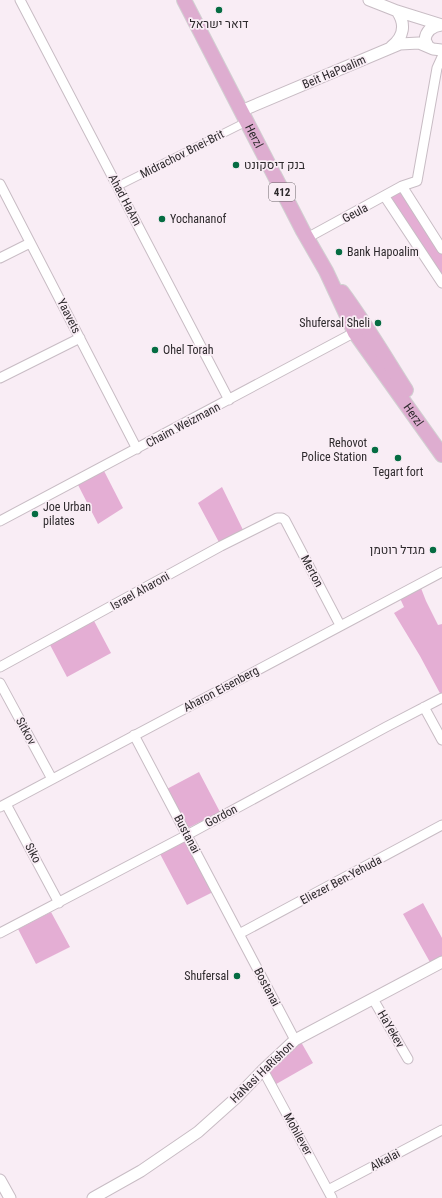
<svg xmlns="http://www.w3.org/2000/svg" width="442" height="1198" viewBox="0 0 442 1198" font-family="'Roboto Condensed',Heebo,sans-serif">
  <rect width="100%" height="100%" fill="#f9edf5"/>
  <path fill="#e4aed4" d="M 401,188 L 442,252 L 442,279 L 388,196 Z
    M 102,467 L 123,508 L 98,524 L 76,481 Z
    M 222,487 L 245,534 L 221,546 L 198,503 Z
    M 419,583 L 426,601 L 438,625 L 442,624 L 442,697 L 420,656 L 394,613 L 404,607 L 398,594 Z
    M 93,619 L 111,653 L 67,677 L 49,643 Z
    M 199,772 L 220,812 L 186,829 L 165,790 Z
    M 185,838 L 213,892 L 187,905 L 159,852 Z
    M 423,903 L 442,938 L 442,958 L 431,964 L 403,914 Z
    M 51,912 L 70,947 L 36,964 L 18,929 Z
    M 301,1042 L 313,1063 L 271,1087 L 266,1077 L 292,1047 Z"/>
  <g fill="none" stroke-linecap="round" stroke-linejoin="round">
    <g stroke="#c8bcc4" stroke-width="9">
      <path id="pedestrian" d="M 118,186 L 246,122"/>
    </g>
    <g stroke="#c8bcc4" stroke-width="11">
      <path id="minor" d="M 20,0 L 229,400
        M 0,184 L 137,449
        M 402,186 L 442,249
        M 385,197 L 442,283
        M 307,238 L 402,186 L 417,181 L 437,68 L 442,57
        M 0,258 L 30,243
        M 0,378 L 80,338
        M 0,521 L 359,330
        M 0,667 L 221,546 L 277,518 L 282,518 L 285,520 L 340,625
        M 0,683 L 52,779
        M 424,707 L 442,740
        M 134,735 L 295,1040
        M 6,804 L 59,903
        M 0,807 L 442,572
        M 0,933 L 187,835 L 386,727 L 442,698
        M 239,934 L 442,825
        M 373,999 L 408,1059
        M 263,1070 L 332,1198
        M 328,1190 L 442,1130"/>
    </g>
    <g stroke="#c8bcc4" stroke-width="13">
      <path id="tertiary" d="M 369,0 L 397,11 L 442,25
        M 428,46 L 425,40 C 426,30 433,26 442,25
        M 391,47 C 404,37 406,24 397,11
        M 241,111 L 400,44 L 419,43 L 433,49 L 442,50
        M 0,1180 L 10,1198
        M 93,1198 L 141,1171 L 198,1132 L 236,1098 L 263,1070 L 295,1040 L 442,962"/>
    </g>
    <g stroke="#d1d0d1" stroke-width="16">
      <g id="primary">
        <path id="s1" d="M 184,0 L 303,231 L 326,271 L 355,333 L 442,455"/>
        <path d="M 342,292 C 365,323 385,357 406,390"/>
      </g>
    </g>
    <use href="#pedestrian" stroke="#fff" stroke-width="7"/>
    <use href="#minor" stroke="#fff" stroke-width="9"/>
    <use href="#tertiary" stroke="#fff" stroke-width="11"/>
    <use href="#primary" stroke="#deadd0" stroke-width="14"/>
  </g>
  <g fill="#056c42" stroke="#f9edf5" stroke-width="1.5">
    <circle cx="219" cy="10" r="4"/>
    <circle cx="236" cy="165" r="4"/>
    <circle cx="162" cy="219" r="4"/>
    <circle cx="339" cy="252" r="4"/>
    <circle cx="378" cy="323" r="4"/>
    <circle cx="155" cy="350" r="4"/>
    <circle cx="375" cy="450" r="4"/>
    <circle cx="398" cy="458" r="4"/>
    <circle cx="35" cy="514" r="4"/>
    <circle cx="433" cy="550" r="4"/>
    <circle cx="237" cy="976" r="4"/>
  </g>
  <g text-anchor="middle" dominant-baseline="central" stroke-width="3.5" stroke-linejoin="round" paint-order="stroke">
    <rect fill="#f9edf5" stroke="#6a6468" stroke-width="1" x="269" y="183" width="26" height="18" rx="3"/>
    <g font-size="11" font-weight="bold" fill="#2d292c">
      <text x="282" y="192">412</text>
    </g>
    <g font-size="12" fill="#2d292c" stroke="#f9edf5" text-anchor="start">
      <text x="219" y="24" text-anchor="middle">דואר ישראל</text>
      <text x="244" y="165">בנק דיסקונט</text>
      <text x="170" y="219">Yochananof</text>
      <text x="347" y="252">Bank Hapoalim</text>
      <text x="370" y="323" text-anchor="end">Shufersal Sheli</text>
      <text x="163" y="350">Ohel Torah</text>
      <text x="367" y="443" text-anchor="end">Rehovot<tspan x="367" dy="14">Police Station</tspan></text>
      <text x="398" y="472" text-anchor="middle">Tegart fort</text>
      <text x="43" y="507">Joe Urban<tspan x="43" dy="14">pilates</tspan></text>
      <text x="425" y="550" text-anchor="end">מגדל רוטמן</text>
      <text x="229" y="976" text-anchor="end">Shufersal</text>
    </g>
    <g font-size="12" fill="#2d292c" stroke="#f9edf5">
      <text transform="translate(334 72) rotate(-23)">Beit HaPoalim</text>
      <text stroke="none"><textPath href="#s1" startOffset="153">Herzl</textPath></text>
      <text transform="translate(182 154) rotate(-27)">Midrachov Bnei-Brit</text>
      <text transform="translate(125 200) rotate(62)">Ahad HaAm</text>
      <text transform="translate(355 213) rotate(-28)">Geula</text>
      <text transform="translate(69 316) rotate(63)">Yaavets</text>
      <text stroke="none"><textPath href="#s1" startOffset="475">Herzl</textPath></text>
      <text transform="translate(183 425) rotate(-28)">Chaim Weizmann</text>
      <text transform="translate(312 571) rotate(62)">Merton</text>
      <text transform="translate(140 591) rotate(-29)">Israel Aharoni</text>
      <text transform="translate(221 689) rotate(-28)">Aharon Eisenberg</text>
      <text transform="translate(26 731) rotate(61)">Sitkov</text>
      <text transform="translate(221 816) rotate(-28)">Gordon</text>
      <text transform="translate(187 834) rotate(62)">Bustanai</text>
      <text transform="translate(33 853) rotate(62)">Siko</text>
      <text transform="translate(341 880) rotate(-28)">Eliezer Ben-Yehuda</text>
      <text transform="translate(267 987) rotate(62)">Bostanai</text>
      <text transform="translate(391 1029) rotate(60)">HaYekev</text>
      <text transform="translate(262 1072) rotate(-44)">HaNasi HaRishon</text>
      <text transform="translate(298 1134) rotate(61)">Mohilever</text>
      <text transform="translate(385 1160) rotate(-28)">Alkalai</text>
    </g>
  </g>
</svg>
